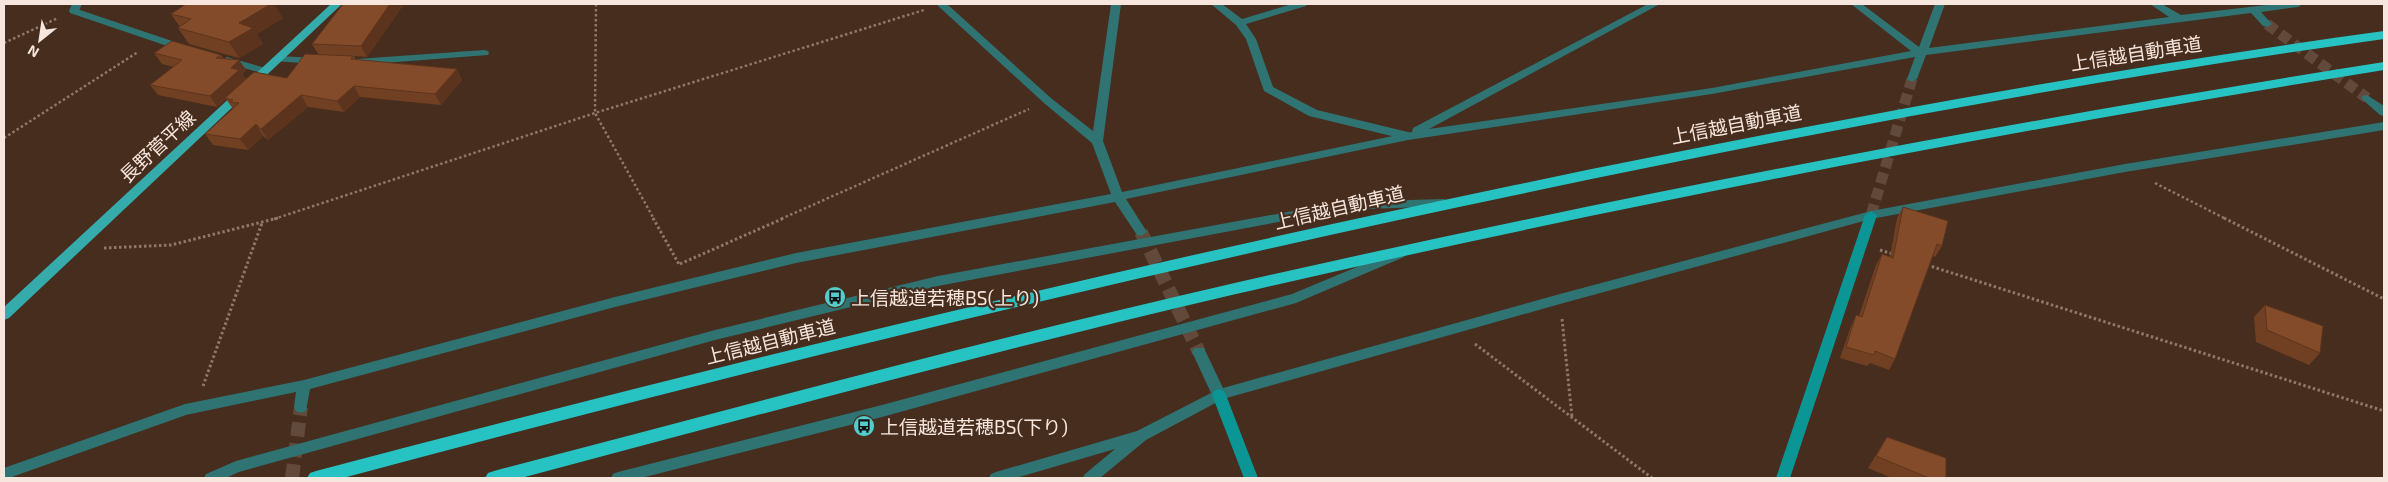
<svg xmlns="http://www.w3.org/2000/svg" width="2388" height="482" viewBox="0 0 2388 482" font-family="'Exo 2','Noto Sans JP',sans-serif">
  <rect width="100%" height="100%" fill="#462d1e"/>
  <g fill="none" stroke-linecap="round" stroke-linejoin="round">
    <path stroke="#61493b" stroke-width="11" stroke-dasharray="11 5.5" stroke-linecap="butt" d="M 2267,24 L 2367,98
      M 1871,215 L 1912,79"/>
    <path stroke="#61493b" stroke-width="14" stroke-dasharray="14 7" stroke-linecap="butt" d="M 1141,232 L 1199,352
      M 292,478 L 301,407"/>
    <path stroke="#8e786b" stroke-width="2.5" stroke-dasharray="2.5 2.5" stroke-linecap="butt" d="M 596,4 L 595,113 L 654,219
      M 4,43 L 58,18
      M 4,138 L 138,52
      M 2155,183 L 2226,219
      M 274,219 L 595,113 L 924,10
      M 781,219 L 1029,109"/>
    <path stroke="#8e786b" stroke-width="3" stroke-dasharray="2.5 2.5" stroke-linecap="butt" d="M 653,218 L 680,266
      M 2224,218 L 2384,299
      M 104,248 L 171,245 L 278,218
      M 1880,250 L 1893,254
      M 680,264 L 784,218
      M 1927,265 L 2384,411
      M 1562,319 L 1572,417
      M 1475,344 L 1652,478
      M 203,386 L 262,223"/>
    <path fill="#2f7372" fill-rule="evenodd" d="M 72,4 L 82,4 L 78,13 L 74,14 L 69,11 Z
      M 1211,4 L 1222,4 L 1242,19 L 1292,4 L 1307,4 L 1306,6 L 1246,24 L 1256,39 L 1273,87 L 1317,110 L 1412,133 L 1414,136 L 1412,139 L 1408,140 L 1309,116 L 1264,91 L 1246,39 L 1236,25 Z
      M 1444,199 L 1450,203 L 1448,206 L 1342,210 L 938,286 L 715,340 L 239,472 L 226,478 L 204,478 L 206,474 L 236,461 L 715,330 L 938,276 L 1342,202 Z
      M 1400,249 L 1404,251 L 1406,254 L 1404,257 L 1296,303 L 882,417 L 641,478 L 611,478 L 613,474 L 618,472 L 882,405 L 1292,294 Z"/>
    <path fill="#2f7372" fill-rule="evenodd" d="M 936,4 L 947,4 L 1052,99 L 1093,131 L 1111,4 L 1121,4 L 1103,141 L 1122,192 L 1412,132 L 1413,128 L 1648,4 L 1660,4 L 1429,129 L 1712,88 L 1911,51 L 1851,4 L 1862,4 L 1919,47 L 1935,4 L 1945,4 L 1929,48 L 2169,17 L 2150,4 L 2162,4 L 2181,15 L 2275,4 L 2303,4 L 2298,7 L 2261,12 L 2272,24 L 2267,27 L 2263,26 L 2251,13 L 1926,55 L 1917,79 L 1912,82 L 1907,79 L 1915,57 L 1712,94 L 1408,140 L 1126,199 L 1147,232 L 1141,236 L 1137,235 L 1115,202 L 796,263 L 615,307 L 310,389 L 306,411 L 301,413 L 296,411 L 294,407 L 296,392 L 186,415 L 9,478 L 4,478 L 4,468 L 185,404 L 304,380 L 615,297 L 796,253 L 1111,194 L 1092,143 L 1044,103 Z
      M 74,8 L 187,46 L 188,48 L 187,50 L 179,50 L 70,13 L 69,11 Z
      M 484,50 L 488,51 L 489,53 L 488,55 L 357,65 L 352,62 L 357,59 Z
      M 277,56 L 317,58 L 322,61 L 317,64 L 273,61 L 272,59 Z
      M 227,57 L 269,69 L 270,71 L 265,74 L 223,62 L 222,60 Z
      M 2367,95 L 2384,106 L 2384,116 L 2380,115 L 2363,100 L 2361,98 L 2363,96 Z
      M 2384,122 L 2384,130 L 2125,172 L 1871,219 L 1560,304 L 1223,399 L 1146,440 L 1100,478 L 1083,478 L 1085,474 L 1115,449 L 1016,478 L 989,478 L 991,474 L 996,472 L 1137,431 L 1211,393 L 1192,352 L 1194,348 L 1204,348 L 1223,388 L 1560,294 L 1871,211 L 2125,164 Z"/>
    <path fill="#0c9595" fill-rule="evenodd" d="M 1871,211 L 1877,215 L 1790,478 L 1776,478 L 1865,215 Z
      M 1219,389 L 1224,391 L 1226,395 L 1258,478 L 1244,478 L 1212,395 L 1214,391 Z"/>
    <path fill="#35acab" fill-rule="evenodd" d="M 331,4 L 342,4 L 9,318 L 4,320 L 4,307 Z"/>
    <path fill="#27c3c3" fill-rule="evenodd" d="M 2384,31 L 2384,39 C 2093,79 1804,134 1516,195 C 1122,278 731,374 343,478 L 307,478 L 310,473 L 316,471 C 714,366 1113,269 1515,185 C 1804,125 2092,71 2384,31 Z
      M 2384,62 L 2384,70 C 1999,132 1616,206 1236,294 C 996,350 759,415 521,478 L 485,478 L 488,473 L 494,471 C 742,406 989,339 1239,282 C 1618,196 2000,123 2384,62 Z"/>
  </g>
  <path fill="#714023" d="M 343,4 L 404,4 L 367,57 L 354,56 L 356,60 L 457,69 L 462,80 L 441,105 L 360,97 L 344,112 L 308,107 L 268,140 L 263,136 L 248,150 L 213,145 L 205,134 L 233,109 L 226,99 L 217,107 L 158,95 L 150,85 L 174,67 L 162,64 L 154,53 L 221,55 L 223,58 L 239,60 L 246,70 L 242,74 L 246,79 L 287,78 L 318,54 L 312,44 Z
    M 171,14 L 283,18 L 257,34 L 263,44 L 239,58 L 189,44 L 178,28 L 180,27 Z
    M 1903,207 L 1942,246 L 1935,257 L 1933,256 L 1895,359 L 1889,370 L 1870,363 L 1867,366 L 1840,358 L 1851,326 L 1856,315 L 1859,316 L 1876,265 L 1882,254 L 1890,257 L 1897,218 Z
    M 2265,305 L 2320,353 L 2309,365 L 2256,342 L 2254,317 Z
    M 1887,437 L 1946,478 L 1892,478 L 1868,468 Z"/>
  <path fill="#5c341d" d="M 271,4 L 274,4 L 283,18 L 257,34 L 263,44 L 239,58 L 229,42 L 239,23 Z
    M 390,4 L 404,4 L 367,57 L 361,46 Z
    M 239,60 L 246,70 L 242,74 L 246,80 L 217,107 L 210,96 L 231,68 Z
    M 457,69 L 462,80 L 441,105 L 435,94 Z
    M 354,86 L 360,97 L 344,112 L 337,101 Z
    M 301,95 L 308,107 L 268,140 L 261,129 Z
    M 256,124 L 263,136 L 248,150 L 240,139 Z"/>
  <path fill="#834b29" stroke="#5c341d" d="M 186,4 L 271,4 L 239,23 L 253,28 L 229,42 L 178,28 L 191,19 L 171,14 Z
    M 343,4 L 390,4 L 361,46 L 312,44 Z
    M 172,41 L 221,55 L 216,58 L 239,60 L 231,68 L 239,70 L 210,96 L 150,85 L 182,60 L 154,53 Z
    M 305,54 L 353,56 L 351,59 L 457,69 L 435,94 L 354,86 L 337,101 L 301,95 L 261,129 L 256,124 L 240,139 L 205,134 L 239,103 L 230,102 L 233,100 L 225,98 L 254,72 L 287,78 Z
    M 1903,207 L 1948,221 L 1942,246 L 1937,244 L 1895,359 L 1875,351 L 1874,355 L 1846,347 L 1856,315 L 1862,317 L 1882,254 L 1893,258 Z
    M 2265,305 L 2323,326 L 2320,353 L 2267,330 Z
    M 1887,437 L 1946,458 L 1946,478 L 1929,478 L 1876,456 Z"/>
  <defs>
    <g id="bus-disc" transform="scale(1.125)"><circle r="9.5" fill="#52cdcc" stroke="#462d1e"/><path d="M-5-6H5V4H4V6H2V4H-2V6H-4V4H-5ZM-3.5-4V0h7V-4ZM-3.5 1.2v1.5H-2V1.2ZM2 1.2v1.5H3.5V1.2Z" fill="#111"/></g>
  </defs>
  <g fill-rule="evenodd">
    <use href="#bus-disc" x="835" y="297"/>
    <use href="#bus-disc" x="864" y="426"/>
  </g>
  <g text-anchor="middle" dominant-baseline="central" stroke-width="4.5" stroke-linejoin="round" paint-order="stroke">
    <g font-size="19" fill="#f7e6dd" stroke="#462d1e">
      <text transform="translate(2136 53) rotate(-9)">上信越自動車道</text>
      <text transform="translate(1736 124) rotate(-11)">上信越自動車道</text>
      <text transform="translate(157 146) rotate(-43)">長野菅平線</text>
      <text transform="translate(1339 207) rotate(-13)">上信越自動車道</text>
      <text transform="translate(770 341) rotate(-14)">上信越自動車道</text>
    </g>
    <g font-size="19" fill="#f7e6dd" stroke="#462d1e" text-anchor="start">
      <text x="851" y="297">上信越道若穂BS(上り)</text>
      <text x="880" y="426">上信越道若穂BS(下り)</text>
    </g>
  </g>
  <rect width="2388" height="482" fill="none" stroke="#f7e6dd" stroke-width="10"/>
  <g transform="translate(40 40) rotate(210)" stroke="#462d1e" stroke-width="4" paint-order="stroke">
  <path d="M0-4L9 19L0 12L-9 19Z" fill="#f7e6dd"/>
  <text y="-8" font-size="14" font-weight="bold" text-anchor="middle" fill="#f7e6dd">N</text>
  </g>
</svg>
